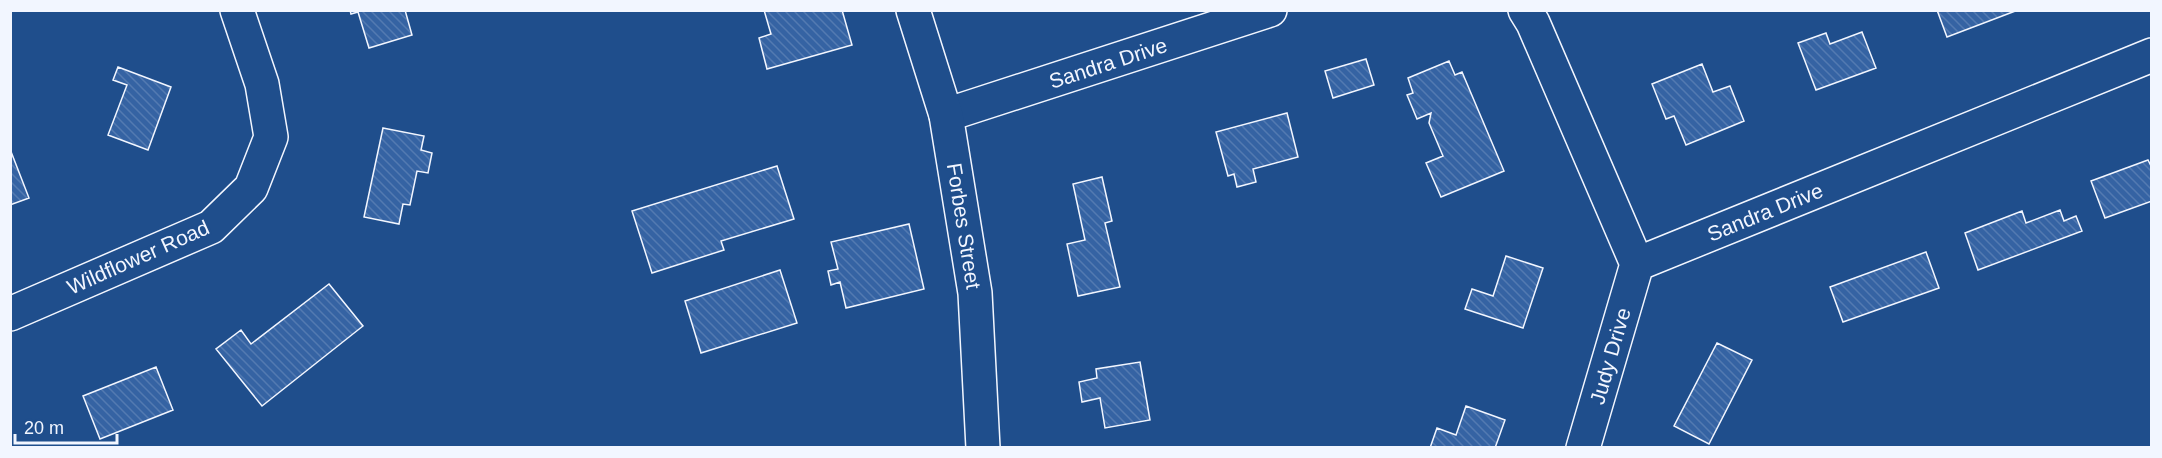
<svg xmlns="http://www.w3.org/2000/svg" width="2162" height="458" viewBox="0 0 2162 458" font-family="Arial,sans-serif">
  <defs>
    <pattern id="building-back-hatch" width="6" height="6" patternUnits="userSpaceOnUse" patternTransform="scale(1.5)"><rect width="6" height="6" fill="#3563a3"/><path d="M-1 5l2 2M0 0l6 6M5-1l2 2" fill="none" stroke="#537ab1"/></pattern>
  </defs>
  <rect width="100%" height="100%" fill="#1f4e8c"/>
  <path fill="url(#building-back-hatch)" stroke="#f2f6ff" stroke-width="1.5" d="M 350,10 L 405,10 L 412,35 L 369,48 L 358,12 L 351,14 Z
    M 764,10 L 842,10 L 852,45 L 767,69 L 759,38 L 771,34 Z
    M 1937,10 L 2018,10 L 1947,37 Z
    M 1862,32 L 1876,68 L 1816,90 L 1798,43 L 1826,33 L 1830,44 Z
    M 1366,59 L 1374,85 L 1333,98 L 1325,71 Z
    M 1449,61 L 1455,75 L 1462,72 L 1504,171 L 1441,197 L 1426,163 L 1443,156 L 1429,123 L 1431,113 L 1417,119 L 1407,95 L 1413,93 L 1408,78 Z
    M 1702,64 L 1713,92 L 1730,86 L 1744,121 L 1686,145 L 1674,116 L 1666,119 L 1652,84 Z
    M 118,67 L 171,87 L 148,150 L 108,135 L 127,85 L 113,80 Z
    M 1287,113 L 1298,157 L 1253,169 L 1256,182 L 1237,187 L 1234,174 L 1228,176 L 1216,132 Z
    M 383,128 L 424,136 L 421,150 L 432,153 L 428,173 L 417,171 L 410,205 L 403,204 L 399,224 L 364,217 Z
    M 10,149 L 29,198 L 10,205 Z
    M 2148,160 L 2152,168 L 2152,201 L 2105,218 L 2091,181 Z
    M 777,166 L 794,219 L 721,241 L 724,250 L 652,273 L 632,211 Z
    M 1102,177 L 1112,221 L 1105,223 L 1120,287 L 1078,296 L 1067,244 L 1085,240 L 1073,184 Z
    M 2060,210 L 2064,221 L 2076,216 L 2082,231 L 1978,270 L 1965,233 L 2022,211 L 2026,223 Z
    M 909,224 L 924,289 L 846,308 L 840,282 L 831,285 L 828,271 L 838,269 L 831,242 Z
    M 1926,252 L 1939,288 L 1843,322 L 1830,287 Z
    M 1506,256 L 1543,268 L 1523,328 L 1465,309 L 1472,289 L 1493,296 Z
    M 780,270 L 797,323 L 701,353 L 685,301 Z
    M 329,284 L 363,326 L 262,406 L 216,349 L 241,330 L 251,344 Z
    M 1717,343 L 1752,360 L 1709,444 L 1674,426 Z
    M 1140,362 L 1150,420 L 1105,428 L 1100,398 L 1082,402 L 1079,382 L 1097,378 L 1096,369 Z
    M 156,367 L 173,410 L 100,439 L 83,396 Z
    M 1466,406 L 1505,420 L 1495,448 L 1430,448 L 1437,428 L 1456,435 Z"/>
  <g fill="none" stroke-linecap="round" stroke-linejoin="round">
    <g stroke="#f2f6ff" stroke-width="36">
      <path id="minor" d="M 1525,10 L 1533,23 L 1637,264
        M 946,115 L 1270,10
        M 1637,264 L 2152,55
        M 10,314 L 211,227 L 251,188 L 271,137 L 262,84 L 237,10
        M 1583,448 L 1637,264"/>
    </g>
    <g stroke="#f2f6ff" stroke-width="36">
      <path id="major" d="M 913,10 L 946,115 L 975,293 L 983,448"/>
    </g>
    <use href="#minor" stroke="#1f4e8c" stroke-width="33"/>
    <use href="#major" stroke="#1f4e8c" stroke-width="33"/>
  </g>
  <g text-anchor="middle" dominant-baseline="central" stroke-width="4.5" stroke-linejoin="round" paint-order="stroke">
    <g font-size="21" fill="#f2f6ff" stroke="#1f4e8c">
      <text transform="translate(1108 63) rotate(-18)">Sandra Drive</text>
      <text transform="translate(1765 212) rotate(-22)">Sandra Drive</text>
      <text transform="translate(964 226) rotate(81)">Forbes Street</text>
      <text transform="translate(138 257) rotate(-24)">Wildflower Road</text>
      <text transform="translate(1610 356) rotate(-74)">Judy Drive</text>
    </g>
  </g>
  <rect width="2162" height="458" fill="none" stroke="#f2f6ff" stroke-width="24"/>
  <path d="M15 434v9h102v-9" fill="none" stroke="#f2f6ff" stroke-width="3"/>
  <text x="24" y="434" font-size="18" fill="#f2f6ff" stroke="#1f4e8c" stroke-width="4.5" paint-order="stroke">20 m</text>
</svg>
